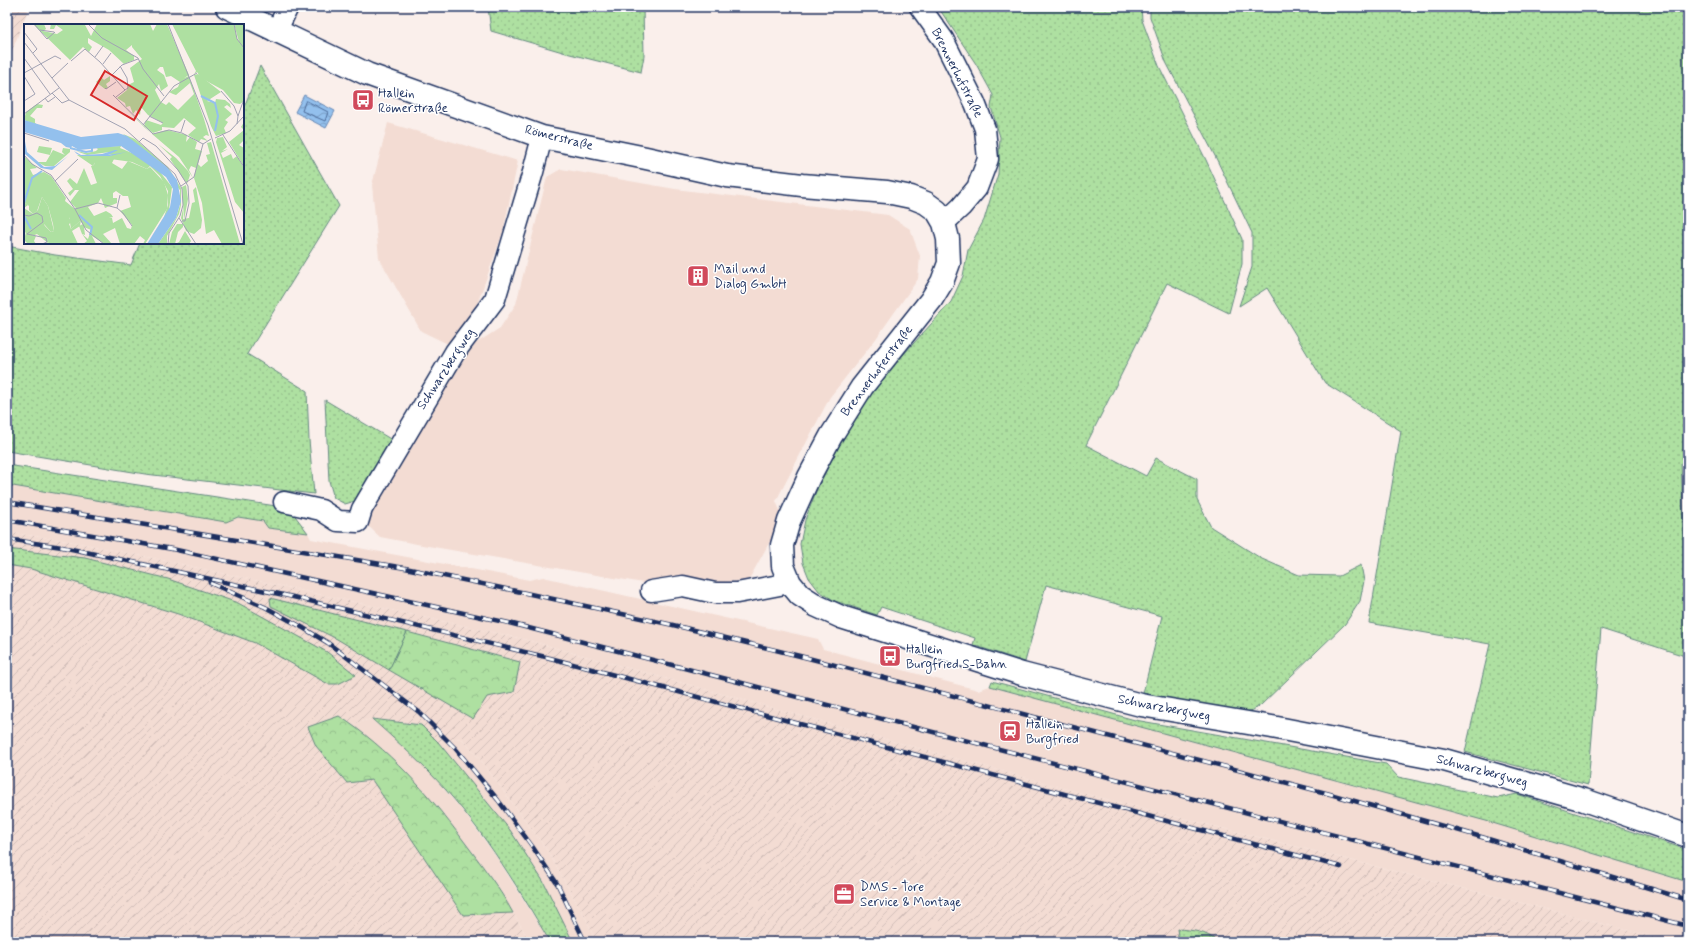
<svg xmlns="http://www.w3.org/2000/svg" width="1695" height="949" viewBox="0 0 1695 949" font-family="Mynerve,sans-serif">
  <defs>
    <pattern id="industrial-furrows" width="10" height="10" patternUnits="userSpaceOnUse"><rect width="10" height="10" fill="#f3dcd3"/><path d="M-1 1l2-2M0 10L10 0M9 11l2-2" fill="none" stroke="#d0bdb8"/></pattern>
    <pattern id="green-dots" width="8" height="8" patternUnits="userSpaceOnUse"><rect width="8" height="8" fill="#aee0a1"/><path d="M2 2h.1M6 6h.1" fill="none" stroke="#95c08d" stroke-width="1.8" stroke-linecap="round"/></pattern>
    <pattern id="forest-crowns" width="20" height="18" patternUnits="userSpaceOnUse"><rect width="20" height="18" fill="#aee0a1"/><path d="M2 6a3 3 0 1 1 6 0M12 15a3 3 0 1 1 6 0" fill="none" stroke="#95c08d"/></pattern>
    <pattern id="water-waves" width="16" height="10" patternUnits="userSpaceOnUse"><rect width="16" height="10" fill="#93c0ed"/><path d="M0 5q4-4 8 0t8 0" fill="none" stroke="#779cc3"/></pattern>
  </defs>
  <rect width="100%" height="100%" fill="#faefeb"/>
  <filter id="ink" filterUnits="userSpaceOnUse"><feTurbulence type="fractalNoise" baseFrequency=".025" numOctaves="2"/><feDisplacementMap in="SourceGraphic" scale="8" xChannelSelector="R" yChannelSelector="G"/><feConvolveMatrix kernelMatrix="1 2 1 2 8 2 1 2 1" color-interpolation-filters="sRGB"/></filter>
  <g filter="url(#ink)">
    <path fill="#f3dcd3" d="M 388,123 L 518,161 L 503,232 L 470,324 L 450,345 L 421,331 L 379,258 L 372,185 Z
      M 561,169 L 675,189 L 888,215 L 910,229 L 920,256 L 918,279 L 875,340 L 830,397 L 776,501 L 783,518 L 748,581 L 655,585 L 422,545 L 380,537 L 364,522 L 464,351 L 500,328 L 516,304 L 547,177 Z
      M 7,485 L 226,522 L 238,517 L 264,521 L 268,528 L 308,533 L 311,539 L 529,580 L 543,577 L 818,639 L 823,649 L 978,690 L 990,686 L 1486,821 L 1688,882 L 1688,942 L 1672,942 L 1526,904 L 1066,789 L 523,639 L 157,559 L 74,542 L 7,532 Z
      M 372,719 L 429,771 L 466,815 L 498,859 L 550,942 L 530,942 L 497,885 L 438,807 L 351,724 Z
      M 461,738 L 480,759 L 547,850 L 586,919 L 596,942 L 573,942 L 543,881 L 510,830 L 438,742 Z"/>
    <path fill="url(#industrial-furrows)" d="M 7,7 L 29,7 L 7,64 Z
      M 7,532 L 74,542 L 157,559 L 523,639 L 1066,789 L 1526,904 L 1672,942 L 596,942 L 586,919 L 547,850 L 480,759 L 461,738 L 438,742 L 421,725 L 372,719 L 352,724 L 383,749 L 438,807 L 497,885 L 530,942 L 7,942 Z"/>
    <path fill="url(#green-dots)" stroke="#648880" d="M 488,7 L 643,7 L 644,56 L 641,72 L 566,53 L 491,31 Z
      M 938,7 L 1141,7 L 1142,20 L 1159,66 L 1206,160 L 1242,239 L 1242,264 L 1229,313 L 1167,283 L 1086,445 L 1146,476 L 1156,458 L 1197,479 L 1197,500 L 1211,527 L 1262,559 L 1299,575 L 1339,576 L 1361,565 L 1364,581 L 1360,601 L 1345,624 L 1261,705 L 1253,710 L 1241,713 L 1143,693 L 1162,616 L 1046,585 L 1025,662 L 973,645 L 975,638 L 881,607 L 877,615 L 835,601 L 819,591 L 809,578 L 803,563 L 800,544 L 805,520 L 817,489 L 854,416 L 875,386 L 951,302 L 963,276 L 968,250 L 984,220 L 998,174 L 1000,137 L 991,107 L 993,95 L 976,64 Z
      M 1150,7 L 1688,7 L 1688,460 L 1681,463 L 1685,554 L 1688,557 L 1688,657 L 1601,629 L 1588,785 L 1465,752 L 1490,644 L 1369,623 L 1401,431 L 1325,383 L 1267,288 L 1239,306 L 1252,267 L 1252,233 L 1215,156 L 1166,62 L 1150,17 Z
      M 260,66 L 339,206 L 247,354 L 307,391 L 309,440 L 314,494 L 145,474 L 7,451 L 7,246 L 55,255 L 131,265 L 140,243 L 243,243 L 243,110 Z
      M 325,400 L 392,440 L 359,500 L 345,504 L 334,498 L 329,481 Z
      M 7,465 L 289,508 L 308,533 L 268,528 L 263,521 L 238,517 L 226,522 L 7,485 Z
      M 7,549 L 85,558 L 168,579 L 238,603 L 327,652 L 356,675 L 338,684 L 328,684 L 255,643 L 178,614 L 31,569 L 7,565 Z
      M 270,598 L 407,632 L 389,670 L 337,639 L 271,606 Z
      M 992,681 L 1135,720 L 1386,764 L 1398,777 L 1498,798 L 1517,794 L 1688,850 L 1688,882 L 1486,821 L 990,686 Z
      M 372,719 L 421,725 L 438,742 L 510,830 L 543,881 L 573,942 L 550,942 C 515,882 477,820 428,771 C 410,753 391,736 372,719 Z
      M 1177,929 C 1191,930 1207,931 1217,942 L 1179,942 Z"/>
    <path fill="url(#forest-crowns)" stroke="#648880" d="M 407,632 L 520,662 L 514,692 L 487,697 L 473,719 L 389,670 Z
      M 339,716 C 388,748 428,793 463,840 C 481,864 499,887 513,913 L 463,915 L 372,780 L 347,783 L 316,746 L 308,727 Z"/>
    <path fill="url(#water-waves)" stroke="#6386b4" d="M 304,95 L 335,111 L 326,128 L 295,112 Z"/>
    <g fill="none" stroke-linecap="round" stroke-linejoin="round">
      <path stroke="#4b6997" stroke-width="1" d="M 307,101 L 328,112 L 325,121 L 302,111 L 305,102 Z"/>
      <g stroke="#1b2f5e" stroke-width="23">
        <path id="street" d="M 920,7 L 943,39 L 975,103 L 985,129 L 988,159 L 977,188 L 961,207 L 944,223
          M 276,32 L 288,7
          M 284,502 L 321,510 L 338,521 L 358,522 L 362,509 L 455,352 L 495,299 L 533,172 L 542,137
          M 651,591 L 683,586 L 715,593 L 737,593 L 790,583"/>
      </g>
      <g stroke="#1b2f5e" stroke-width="25">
        <path id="secondary" d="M 227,7 L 367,74 L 542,137 L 646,158 L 727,176 L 802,185 L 887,192 L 911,197 L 926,203 L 937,211 L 944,223 L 948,239 L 949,263 L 942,282 L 931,300 L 862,387 L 831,436 L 809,477 L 789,521 L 782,545 L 783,566 L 790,583 L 800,595 L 817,606 L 841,617 L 1022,674 L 1141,705 L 1272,727 L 1444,760 L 1584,800 L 1688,836"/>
      </g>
      <use href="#street" stroke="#fff" stroke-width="20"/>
      <use href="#secondary" stroke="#fff" stroke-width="22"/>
      <g stroke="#1b2f5e" stroke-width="4.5">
        <path id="rail" d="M 7,502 L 405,568 L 521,592 L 673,625 L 808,658 L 1330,794 L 1485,838 L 1688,900
          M 7,520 L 172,549 L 509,623 L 1688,926
          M 7,539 L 62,547 L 147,565
          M 142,564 L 293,597 L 550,658 L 1341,867
          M 210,583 L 265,607 L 300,626 L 328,643 L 419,712 L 455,748 L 498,800 L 532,846 L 558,885 L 585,942"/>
      </g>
      <use href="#rail" stroke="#fff" stroke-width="3" stroke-dasharray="9" stroke-linecap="butt"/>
    </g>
  </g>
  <defs>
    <g id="bus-square" transform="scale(1.15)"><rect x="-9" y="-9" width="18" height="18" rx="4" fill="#d1495b" stroke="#fff"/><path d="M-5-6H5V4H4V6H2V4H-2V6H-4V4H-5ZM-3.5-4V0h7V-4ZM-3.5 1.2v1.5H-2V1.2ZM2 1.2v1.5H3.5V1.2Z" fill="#fff"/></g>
    <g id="building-square" transform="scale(1.15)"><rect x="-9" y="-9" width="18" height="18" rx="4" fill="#d1495b" stroke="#fff"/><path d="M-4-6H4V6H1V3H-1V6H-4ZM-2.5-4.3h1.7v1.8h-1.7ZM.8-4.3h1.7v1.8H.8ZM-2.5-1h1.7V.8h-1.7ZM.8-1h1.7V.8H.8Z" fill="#fff"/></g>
    <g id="station-square" transform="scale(1.15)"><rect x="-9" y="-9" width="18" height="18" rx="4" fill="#d1495b" stroke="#fff"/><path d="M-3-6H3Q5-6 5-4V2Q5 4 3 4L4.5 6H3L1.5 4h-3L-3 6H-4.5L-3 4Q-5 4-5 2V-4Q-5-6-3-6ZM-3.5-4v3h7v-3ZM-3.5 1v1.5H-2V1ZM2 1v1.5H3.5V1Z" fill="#fff"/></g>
    <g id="office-square" transform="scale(1.15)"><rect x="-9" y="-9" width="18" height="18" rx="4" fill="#d1495b" stroke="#fff"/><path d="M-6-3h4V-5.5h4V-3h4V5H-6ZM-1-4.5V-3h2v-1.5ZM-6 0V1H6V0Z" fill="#fff"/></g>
  </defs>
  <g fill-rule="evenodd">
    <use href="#bus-square" x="363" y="100"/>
    <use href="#building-square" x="698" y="276"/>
    <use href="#bus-square" x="890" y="656"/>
    <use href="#station-square" x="1010" y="731"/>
    <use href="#office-square" x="844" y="894"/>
  </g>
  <g text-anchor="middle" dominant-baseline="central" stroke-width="3" stroke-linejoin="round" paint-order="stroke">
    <g font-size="13" fill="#1b2f5e" stroke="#fff">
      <text transform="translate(957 73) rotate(63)">Brennerhofstraße</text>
      <text transform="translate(559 138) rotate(14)">Römerstraße</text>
      <text transform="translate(446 369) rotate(-57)">Schwarzbergweg</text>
      <text transform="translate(877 371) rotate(-53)">Brennerhoferstraße</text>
      <text transform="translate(1164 708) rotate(11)">Schwarzbergweg</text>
      <text transform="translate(1482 771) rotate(15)">Schwarzbergweg</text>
    </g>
    <g font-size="13" fill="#1b2f5e" stroke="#fff" text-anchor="start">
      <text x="378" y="93">Hallein<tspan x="378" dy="15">Römerstraße</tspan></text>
      <text x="714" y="269">Mail und<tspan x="714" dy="15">Dialog GmbH</tspan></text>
      <text x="906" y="649">Hallein<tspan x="906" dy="15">Burgfried S-Bahn</tspan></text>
      <text x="1026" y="724">Hallein<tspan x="1026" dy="15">Burgfried</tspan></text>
      <text x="860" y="887">DMS - Tore<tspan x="860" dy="15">Service &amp; Montage</tspan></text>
    </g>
  </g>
  <g transform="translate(24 24)">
    <rect width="220" height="220" fill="#faefeb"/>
    <path d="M 9,0 L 20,0 L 22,5 L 19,7 L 33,10 L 39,6 L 32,1 L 30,5 L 26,5 L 27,0 L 63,0 L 61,1 L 67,12 L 73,0 L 126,0 L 129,7 L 133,0 L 143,0 L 165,51 L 160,54 L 165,52 L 180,95 L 185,112 L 182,111 L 179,113 L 184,117 L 177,115 L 175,118 L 164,111 L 172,104 L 160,94 L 150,104 L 138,103 L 138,106 L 129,109 L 120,102 L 122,96 L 137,101 L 139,99 L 124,91 L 117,83 L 116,91 L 112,86 L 109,90 L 106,82 L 102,83 L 101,79 L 93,74 L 103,66 L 104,61 L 110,58 L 106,44 L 118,35 L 108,23 L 108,21 L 102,26 L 110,32 L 110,36 L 100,40 L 85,26 L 64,14 L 64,19 L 68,23 L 65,28 L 59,23 L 46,36 ZM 136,43 L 139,43 L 142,53 L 147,52 L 156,58 L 154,63 L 145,68 L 149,70 L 152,71 L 166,59 L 170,70 L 154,86 L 145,78 L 142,81 L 137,78 L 131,66 L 135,60 L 137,67 L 144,62 L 140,51 L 133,46 ZM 210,0 L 220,0 L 220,24 L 215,18 ZM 174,50 L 197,68 L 183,77 L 191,79 L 192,75 L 201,76 L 206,80 L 207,84 L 203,81 L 200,83 L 208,90 L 201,96 L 204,98 L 200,104 L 202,109 L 192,112 L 187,102 L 170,51 ZM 86,52 L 86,57 L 82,60 L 84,64 L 81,65 L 72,58 L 77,53 L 80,56 ZM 96,79 L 128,110 L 143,106 L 163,111 L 162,118 L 166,113 L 173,118 L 171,125 L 178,127 L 174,140 L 177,143 L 184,137 L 182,131 L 186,130 L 183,119 L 187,118 L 216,220 L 198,220 L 190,206 L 182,210 L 178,179 L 170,154 L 172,144 L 167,142 L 165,146 L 169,154 L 155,133 L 121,104 ZM 220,98 L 220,116 L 215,121 L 220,124 L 219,141 L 205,118 L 220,106 L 217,103 ZM 199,113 L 203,123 L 198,127 L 204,125 L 197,129 L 199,134 L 207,130 L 209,135 L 213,132 L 220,144 L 220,189 L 211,178 L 192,118 L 193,114 ZM 134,120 L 152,134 L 164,147 L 166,151 L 163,160 L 146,135 L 148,133 ZM 72,133 L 91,133 L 88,139 L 98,145 L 104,137 L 123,145 L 126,143 L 140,158 L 144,171 L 143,185 L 121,220 L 119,220 L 121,216 L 116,212 L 110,220 L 96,220 L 91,204 L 79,210 L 88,220 L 81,220 L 68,212 L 72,220 L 59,220 L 63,217 L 58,210 L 64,215 L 67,206 L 60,203 L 61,211 L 58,210 L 55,202 L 59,200 L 56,197 L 47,205 L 45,192 L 52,184 L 46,178 L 55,166 L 51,166 L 46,172 L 44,169 L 49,165 L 43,157 L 46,154 L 53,160 L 60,144 L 67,161 L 73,159 L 67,142 L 70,141 ZM 92,167 L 99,172 L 104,172 L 107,183 L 96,187 L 108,201 L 107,205 L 103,204 L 98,194 L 89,199 L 88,194 L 85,194 L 89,193 L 87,190 L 82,187 L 70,192 L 64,183 L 74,179 L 77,174 L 81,184 L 93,179 L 93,174 L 89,174 L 89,169 ZM 172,163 L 178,196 L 177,204 L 170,210 L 162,207 L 157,194 L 159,185 L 159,195 L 165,194 L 168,179 L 171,178 L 169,166 ZM 18,173 L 24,182 L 30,207 L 27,208 L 20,200 L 25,220 L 13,210 L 8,212 L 12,212 L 10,217 L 12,220 L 4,220 L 0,216 L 2,208 L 0,210 L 0,178 L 4,181 L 0,184 L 9,190 L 14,186 ZM 161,207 L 167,217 L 165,220 L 151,220 L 155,218 Z" fill="#aee0a1" fill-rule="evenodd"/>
    <path d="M 148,0 L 210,0 L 213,15 L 220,24 L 220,77 L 216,80 L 210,79 L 199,66 L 177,54 L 173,48 L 170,50 L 172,47 ZM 13,80 L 19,81 L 18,84 L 13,84 L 6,92 L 11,95 L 11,99 L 15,102 L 0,96 L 2,88 ZM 99,110 L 111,115 L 144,143 L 157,164 L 157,181 L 155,190 L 143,212 L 143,220 L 134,220 L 152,194 L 156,181 L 156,166 ZM 97,122 L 96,124 L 115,132 L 136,148 L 148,163 L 145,186 L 123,220 L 140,193 L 144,181 L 144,167 L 136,152 L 126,142 L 123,145 L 108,138 L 72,133 L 73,135 L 69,142 L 53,131 L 86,132 L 88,131 L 82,130 L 86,128 L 63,131 L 52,127 L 63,129 L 72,127 L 74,125 L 71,123 ZM 39,124 L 46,125 L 46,128 L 30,142 L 21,142 L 13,138 L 22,138 L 29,126 L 41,131 L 38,128 ZM 0,132 L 13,144 L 6,145 L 9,151 L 20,148 L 27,152 L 42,174 L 41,177 L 51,185 L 52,188 L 45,194 L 47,197 L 55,193 L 45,200 L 47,205 L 57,196 L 56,202 L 48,207 L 54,220 L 25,220 L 18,199 L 27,208 L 30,207 L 29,200 L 24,182 L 18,173 L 13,187 L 9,190 L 5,186 L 5,182 L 0,178 ZM 162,161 L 164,175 L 160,196 L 158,163 ZM 153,200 L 159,200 L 159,203 L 154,208 L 151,220 L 145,220 L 148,208 Z" fill="#aee0a1"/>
    <path d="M 15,122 L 28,124 L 26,131 L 13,128 Z" fill="#aee0a1"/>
    <path d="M 0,96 L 57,113 L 94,109 L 103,112 L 143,143 L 153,156 L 157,177 L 152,194 L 134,220 L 123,220 L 146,183 L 149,165 L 142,153 L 97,122 L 55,126 L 48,122 L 47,124 L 42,123 L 37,119 L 0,108 ZM 0,112 L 3,128 L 20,143 L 31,142 L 44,132 L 28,146 L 17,144 L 1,130 ZM 91,126 L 94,126 L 84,131 L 103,128 L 86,132 L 57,132 L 53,130 L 50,127 L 57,131 L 78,130 Z" fill="#93c0ed"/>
    <path fill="none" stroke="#93c0ed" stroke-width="2" d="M 177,72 L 191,79 L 194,92 L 191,107M 46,124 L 62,128 L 68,127 L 68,124M 0,179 L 8,154 L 18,147M 55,191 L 68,203 L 66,211M 0,192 L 7,205"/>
    <path fill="none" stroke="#a1a2b3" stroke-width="1" d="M 10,0 L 23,15 L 31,8M 64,0 L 78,14 L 114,34 L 119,45 L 140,72M 144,0 L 184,101 L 219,220M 210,0 L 213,15 L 220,24M 16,6 L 30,8M 0,8 L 13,25 L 9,29M 0,18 L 45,76 L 101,105 L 151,150 L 158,165 L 159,181 L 156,192 L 145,209 L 144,220M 71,33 L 79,22M 0,34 L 26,70M 47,37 L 61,25 L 76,38 L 101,66 L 92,73M 79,40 L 87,29M 96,42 L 103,54 L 104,64 L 101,66M 0,49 L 31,32 L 37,35M 0,52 L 11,70 L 0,77M 87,52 L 98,41 L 114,35M 28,54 L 44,39M 81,64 L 82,65 L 92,58M 197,67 L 210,82 L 214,92 L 213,100M 28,69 L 38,79 L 45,76M 89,71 L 129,110 L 145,106 L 158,109 L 179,120 L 187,115M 21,74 L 24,78 L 31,73M 0,90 L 35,64M 125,92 L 139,99M 214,92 L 220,75M 119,101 L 150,62 L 173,49M 157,108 L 161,96M 0,109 L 25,117M 199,111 L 220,143M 191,114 L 206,107 L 220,92M 115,118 L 119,114 L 132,122 L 154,146 L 164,162 L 165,179 L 161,197 L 158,197M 0,131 L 8,140 L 27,151 L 51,185 L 62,206 L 80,220M 31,157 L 54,135M 157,162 L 170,153 L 179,120M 93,184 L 96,171M 51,185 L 74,179 L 93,184 L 99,189 L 108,202M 0,191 L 5,192 L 13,189 L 18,192 L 19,198 L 3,210 L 22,214 L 23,218 L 18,220M 155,194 L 172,220"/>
    <path fill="#d62828" fill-opacity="0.15" stroke="#d62828" stroke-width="2" d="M 81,47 L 123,72 L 110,96 L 67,71 Z"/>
    <rect width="220" height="220" fill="none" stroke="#1b2f5e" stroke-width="2"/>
  </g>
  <rect width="1695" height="949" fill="none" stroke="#fff" stroke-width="24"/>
  <rect x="12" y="12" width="1671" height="925" fill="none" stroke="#1b2f5e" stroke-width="1.5" filter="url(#ink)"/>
</svg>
